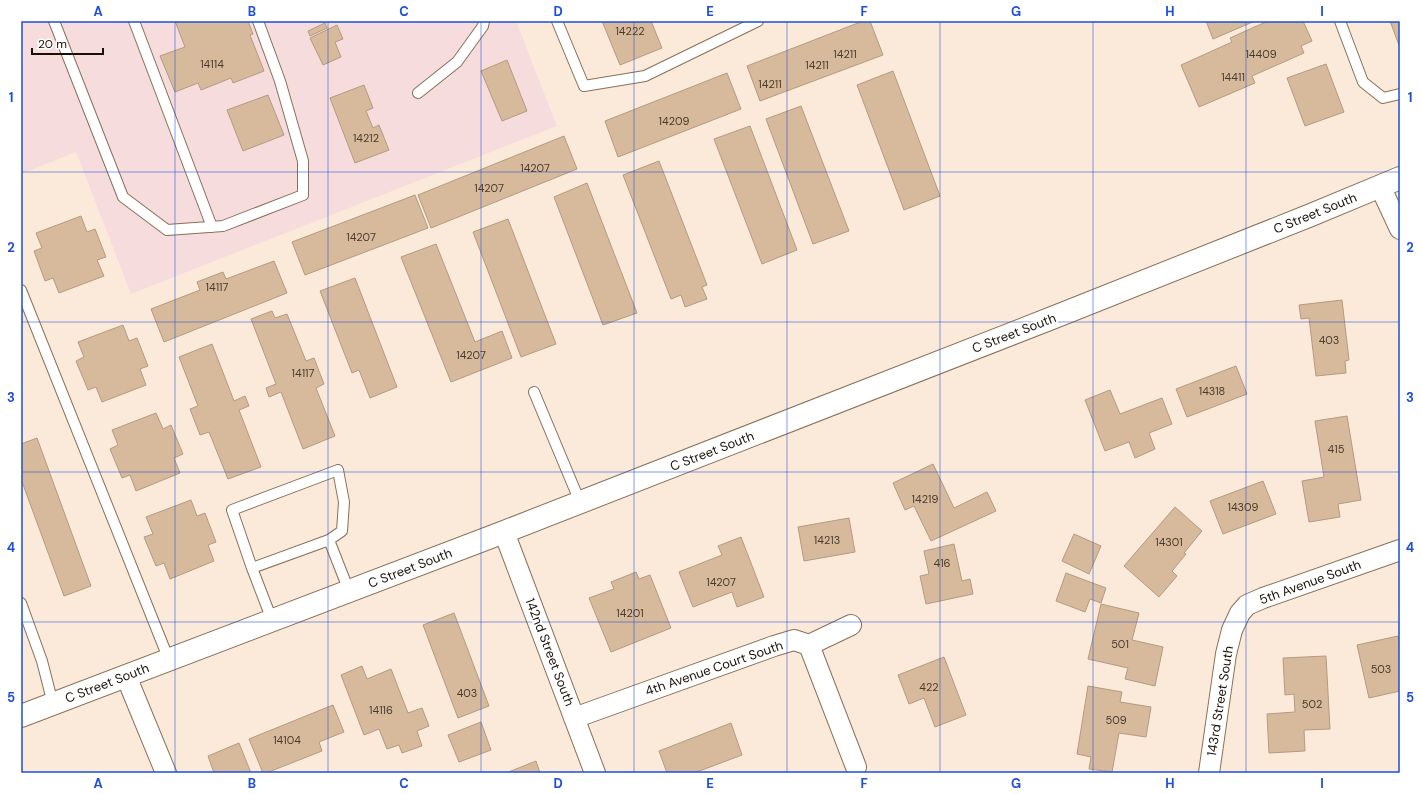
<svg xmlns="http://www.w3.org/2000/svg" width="1421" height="794" viewBox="0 0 1421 794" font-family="'DM Sans',sans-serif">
  <rect width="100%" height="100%" fill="#fbead9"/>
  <path fill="#f7dcde" d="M 21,21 L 516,21 L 557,126 L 131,294 L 76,152 L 21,174 Z"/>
  <path fill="#d7ba9c" stroke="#b49a7f" d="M 175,21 L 248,21 L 253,34 L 250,35 L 264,71 L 233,83 L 231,78 L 201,90 L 198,83 L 175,92 L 160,56 L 185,47 Z
    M 602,21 L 651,21 L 662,48 L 620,65 Z
    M 863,21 L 870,21 L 883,55 L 760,101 L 747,66 Z
    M 1206,21 L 1255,21 L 1213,39 Z
    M 1268,21 L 1303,21 L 1312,41 L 1301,46 L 1304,53 L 1252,76 L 1255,83 L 1199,107 L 1181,65 L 1232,42 L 1230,38 Z
    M 1390,21 L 1400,21 L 1400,48 Z
    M 325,23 L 327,28 L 310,36 L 308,31 Z
    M 337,25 L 343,39 L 335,42 L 341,57 L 323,65 L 310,38 Z
    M 507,60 L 527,111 L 502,121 L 481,71 Z
    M 1326,64 L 1344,112 L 1305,126 L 1287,78 Z
    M 893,71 L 940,196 L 904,210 L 857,85 Z
    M 727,73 L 741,109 L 618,157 L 605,121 Z
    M 364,85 L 373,108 L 366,111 L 373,128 L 379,125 L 389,150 L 355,163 L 330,98 Z
    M 268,95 L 284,135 L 243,151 L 227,110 Z
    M 801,106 L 849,231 L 813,244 L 766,119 Z
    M 750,126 L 797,250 L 762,264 L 714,139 Z
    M 564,136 L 577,169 L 431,228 L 418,195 Z
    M 659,161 L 707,285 L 702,287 L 707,299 L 685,307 L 681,295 L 671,299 L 623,175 Z
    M 587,183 L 637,313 L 603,325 L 554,197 Z
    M 415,195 L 428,228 L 305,275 L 292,242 Z
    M 81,216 L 87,232 L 95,229 L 106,257 L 97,260 L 104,276 L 59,293 L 53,278 L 45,281 L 34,251 L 42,248 L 36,233 Z
    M 508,219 L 556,344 L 521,357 L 473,232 Z
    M 436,244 L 475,342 L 502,331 L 512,358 L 451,382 L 401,257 Z
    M 274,261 L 287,293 L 164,342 L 151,309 L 200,290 L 197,282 L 223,272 L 226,279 Z
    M 355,278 L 397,387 L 370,398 L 359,370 L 352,373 L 320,291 Z
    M 1342,300 L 1349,360 L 1345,361 L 1346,373 L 1316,376 L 1309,318 L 1301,319 L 1299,305 Z
    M 272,311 L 275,318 L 287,314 L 306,361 L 314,358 L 324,384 L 316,388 L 335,436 L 303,449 L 281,392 L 269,397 L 266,388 L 276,384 L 251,319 Z
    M 123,325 L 129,341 L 137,338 L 148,366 L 140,369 L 146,385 L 102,402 L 96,387 L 88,390 L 76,361 L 84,357 L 78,342 Z
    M 212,344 L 234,401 L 245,396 L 249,406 L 239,410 L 261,467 L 228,479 L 209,432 L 200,435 L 190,409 L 198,406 L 179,357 Z
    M 1236,366 L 1247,394 L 1187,417 L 1176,389 Z
    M 1110,390 L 1120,414 L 1162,398 L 1172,424 L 1149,433 L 1155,449 L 1135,458 L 1129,442 L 1105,451 L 1085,400 Z
    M 156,413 L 163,429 L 171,425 L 183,454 L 174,458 L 180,473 L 136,491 L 130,475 L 122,478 L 110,449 L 118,445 L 112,430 Z
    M 1347,416 L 1361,500 L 1338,504 L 1340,517 L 1309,522 L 1302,481 L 1324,477 L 1315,421 Z
    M 37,438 L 91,586 L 64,596 L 21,479 L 21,444 Z
    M 933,464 L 954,508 L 987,492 L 996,511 L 931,541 L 914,506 L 905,510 L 893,483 Z
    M 1263,481 L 1276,514 L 1223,534 L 1210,501 Z
    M 191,500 L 197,516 L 205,513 L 216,542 L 208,545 L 214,561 L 170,579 L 164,563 L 156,566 L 144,537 L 153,534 L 146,517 Z
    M 1175,507 L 1202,531 L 1184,553 L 1186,554 L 1172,571 L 1177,576 L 1159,597 L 1124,566 Z
    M 849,518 L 855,552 L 804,561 L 798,527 Z
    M 1074,534 L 1101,546 L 1089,574 L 1062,561 Z
    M 741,537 L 764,597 L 737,607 L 732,592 L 693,607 L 679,572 L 722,555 L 718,546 Z
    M 954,544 L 962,581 L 970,579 L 973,594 L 926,604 L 920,576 L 929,574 L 924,551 Z
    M 636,572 L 639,579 L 650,575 L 671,628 L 611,652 L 589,598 L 614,589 L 611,582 Z
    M 1066,573 L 1106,588 L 1101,603 L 1090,599 L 1085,612 L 1056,601 Z
    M 1101,604 L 1139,613 L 1132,640 L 1163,647 L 1155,686 L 1125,679 L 1128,668 L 1088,659 Z
    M 454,613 L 489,706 L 458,718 L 423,625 Z
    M 1398,636 L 1400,647 L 1400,691 L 1369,698 L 1357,645 Z
    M 1326,656 L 1330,729 L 1304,730 L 1305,751 L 1269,753 L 1267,714 L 1295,712 L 1294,694 L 1285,695 L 1283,658 Z
    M 944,657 L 966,715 L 935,727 L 924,698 L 909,704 L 898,675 Z
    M 362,666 L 367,679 L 391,669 L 408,713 L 422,708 L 429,726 L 417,731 L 422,746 L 402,753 L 399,745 L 387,749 L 379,729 L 364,735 L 341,675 Z
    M 1088,686 L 1122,692 L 1120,702 L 1151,707 L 1146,737 L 1119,733 L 1112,772 L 1089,769 L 1091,757 L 1077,754 Z
    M 333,705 L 344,732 L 319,742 L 322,751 L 266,773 L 263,773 L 249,739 Z
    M 481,722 L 491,750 L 459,762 L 448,735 Z
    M 731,723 L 742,755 L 694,773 L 667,773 L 659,751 Z
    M 239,743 L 251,773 L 214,773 L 208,756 Z
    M 536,761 L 540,773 L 506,773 Z"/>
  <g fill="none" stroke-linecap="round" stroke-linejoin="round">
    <g stroke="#897056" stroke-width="12">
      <path id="lane" d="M 54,21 L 123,197 L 167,230 L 223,226 L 303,195 L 303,161 L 280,81 L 258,21
        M 134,21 L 212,227
        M 557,21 L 584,86 L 645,76 L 758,21
        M 1340,21 L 1363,82 L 1383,98 L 1400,94
        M 418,93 L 457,62 L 483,26 L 484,21
        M 21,290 L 169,660
        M 534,392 L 580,502
        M 329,540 L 349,591
        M 252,568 L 329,540 L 342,531 L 344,502 L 338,470 L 232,510 L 252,568 L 272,620
        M 21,603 L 42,661 L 53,704"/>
    </g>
    <g stroke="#897056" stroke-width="22">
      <path id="street" d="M 1380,186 L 1400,229
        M 504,532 L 595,773
        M 809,645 L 856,767
        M 126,676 L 166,773
        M 574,718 L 774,646 L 794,640 L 809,645 L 851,625
        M 1209,773 L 1226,654 L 1232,630 L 1240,613 L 1247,605 L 1263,598 L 1400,550"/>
    </g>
    <g stroke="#897056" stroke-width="24">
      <path id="secondary" d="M 21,716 L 504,532 L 1052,318 L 1311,215 L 1400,178"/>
    </g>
    <use href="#lane" stroke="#fff" stroke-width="10"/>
    <use href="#street" stroke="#fff" stroke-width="20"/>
    <use href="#secondary" stroke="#fff" stroke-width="22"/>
  </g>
  <path fill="none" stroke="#1d4ed8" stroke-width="1" stroke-opacity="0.55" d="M 175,21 L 175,773M 328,21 L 328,773M 481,21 L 481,773M 634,21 L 634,773M 787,21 L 787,773M 940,21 L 940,773M 1093,21 L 1093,773M 1246,21 L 1246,773M 21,172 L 1400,172M 21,322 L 1400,322M 21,472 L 1400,472M 21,622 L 1400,622"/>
  <g text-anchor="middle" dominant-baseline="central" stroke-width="3.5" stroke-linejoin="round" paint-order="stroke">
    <g font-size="11" fill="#483a2c">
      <text x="630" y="31">14222</text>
      <text x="845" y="54">14211</text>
      <text x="1261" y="54">14409</text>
      <text x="212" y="64">14114</text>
      <text x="817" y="65">14211</text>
      <text x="1233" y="77">14411</text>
      <text x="770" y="84">14211</text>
      <text x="674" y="121">14209</text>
      <text x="366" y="138">14212</text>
      <text x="535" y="168">14207</text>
      <text x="489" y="188">14207</text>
      <text x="361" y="237">14207</text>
      <text x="217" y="287">14117</text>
      <text x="1329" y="340">403</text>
      <text x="471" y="355">14207</text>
      <text x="303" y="373">14117</text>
      <text x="1212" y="391">14318</text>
      <text x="1336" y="449">415</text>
      <text x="925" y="499">14219</text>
      <text x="1243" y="507">14309</text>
      <text x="827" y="540">14213</text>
      <text x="1169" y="542">14301</text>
      <text x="942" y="563">416</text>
      <text x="721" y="582">14207</text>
      <text x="630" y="613">14201</text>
      <text x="1120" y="644">501</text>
      <text x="1381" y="669">503</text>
      <text x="929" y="687">422</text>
      <text x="467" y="693">403</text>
      <text x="1312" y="704">502</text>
      <text x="381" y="710">14116</text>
      <text x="1116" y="720">509</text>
      <text x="287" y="740">14104</text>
    </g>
    <g font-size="13" fill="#180f06" stroke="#fff">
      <text transform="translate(1315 213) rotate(-22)">C Street South</text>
      <text transform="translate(1014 333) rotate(-21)">C Street South</text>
      <text transform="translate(712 451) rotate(-21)">C Street South</text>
      <text transform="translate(410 568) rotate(-21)">C Street South</text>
      <text transform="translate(1310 582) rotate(-20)">5th Avenue South</text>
      <text transform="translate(550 652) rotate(69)">142nd Street South</text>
      <text transform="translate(714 668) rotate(-19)">4th Avenue Court South</text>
      <text transform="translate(107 683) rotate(-21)">C Street South</text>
      <text transform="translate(1220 701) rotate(-81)">143rd Street South</text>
    </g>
  </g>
  <rect width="1421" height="794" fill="none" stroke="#ffffff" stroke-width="44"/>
  <path d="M32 48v6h71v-6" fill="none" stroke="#180f06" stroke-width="2"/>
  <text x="38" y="48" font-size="12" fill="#180f06" stroke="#ffffff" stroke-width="3" paint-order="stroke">20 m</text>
  <rect x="22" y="22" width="1377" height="750" fill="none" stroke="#1d4ed8" stroke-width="1.5"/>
  <g font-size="13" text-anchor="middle" font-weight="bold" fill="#1d4ed8">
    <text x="98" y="16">A</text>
    <text x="252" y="16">B</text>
    <text x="404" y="16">C</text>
    <text x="558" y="16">D</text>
    <text x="710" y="16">E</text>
    <text x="864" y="16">F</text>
    <text x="1016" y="16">G</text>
    <text x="1170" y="16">H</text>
    <text x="1322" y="16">I</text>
    <text x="11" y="102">1</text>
    <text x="1410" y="102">1</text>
    <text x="11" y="252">2</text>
    <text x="1410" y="252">2</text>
    <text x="11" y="402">3</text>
    <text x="1410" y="402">3</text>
    <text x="11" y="552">4</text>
    <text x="1410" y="552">4</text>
    <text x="11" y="702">5</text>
    <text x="1410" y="702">5</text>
    <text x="98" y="788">A</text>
    <text x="252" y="788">B</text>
    <text x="404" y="788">C</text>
    <text x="558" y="788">D</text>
    <text x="710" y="788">E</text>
    <text x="864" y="788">F</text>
    <text x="1016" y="788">G</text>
    <text x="1170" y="788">H</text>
    <text x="1322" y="788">I</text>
  </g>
</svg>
